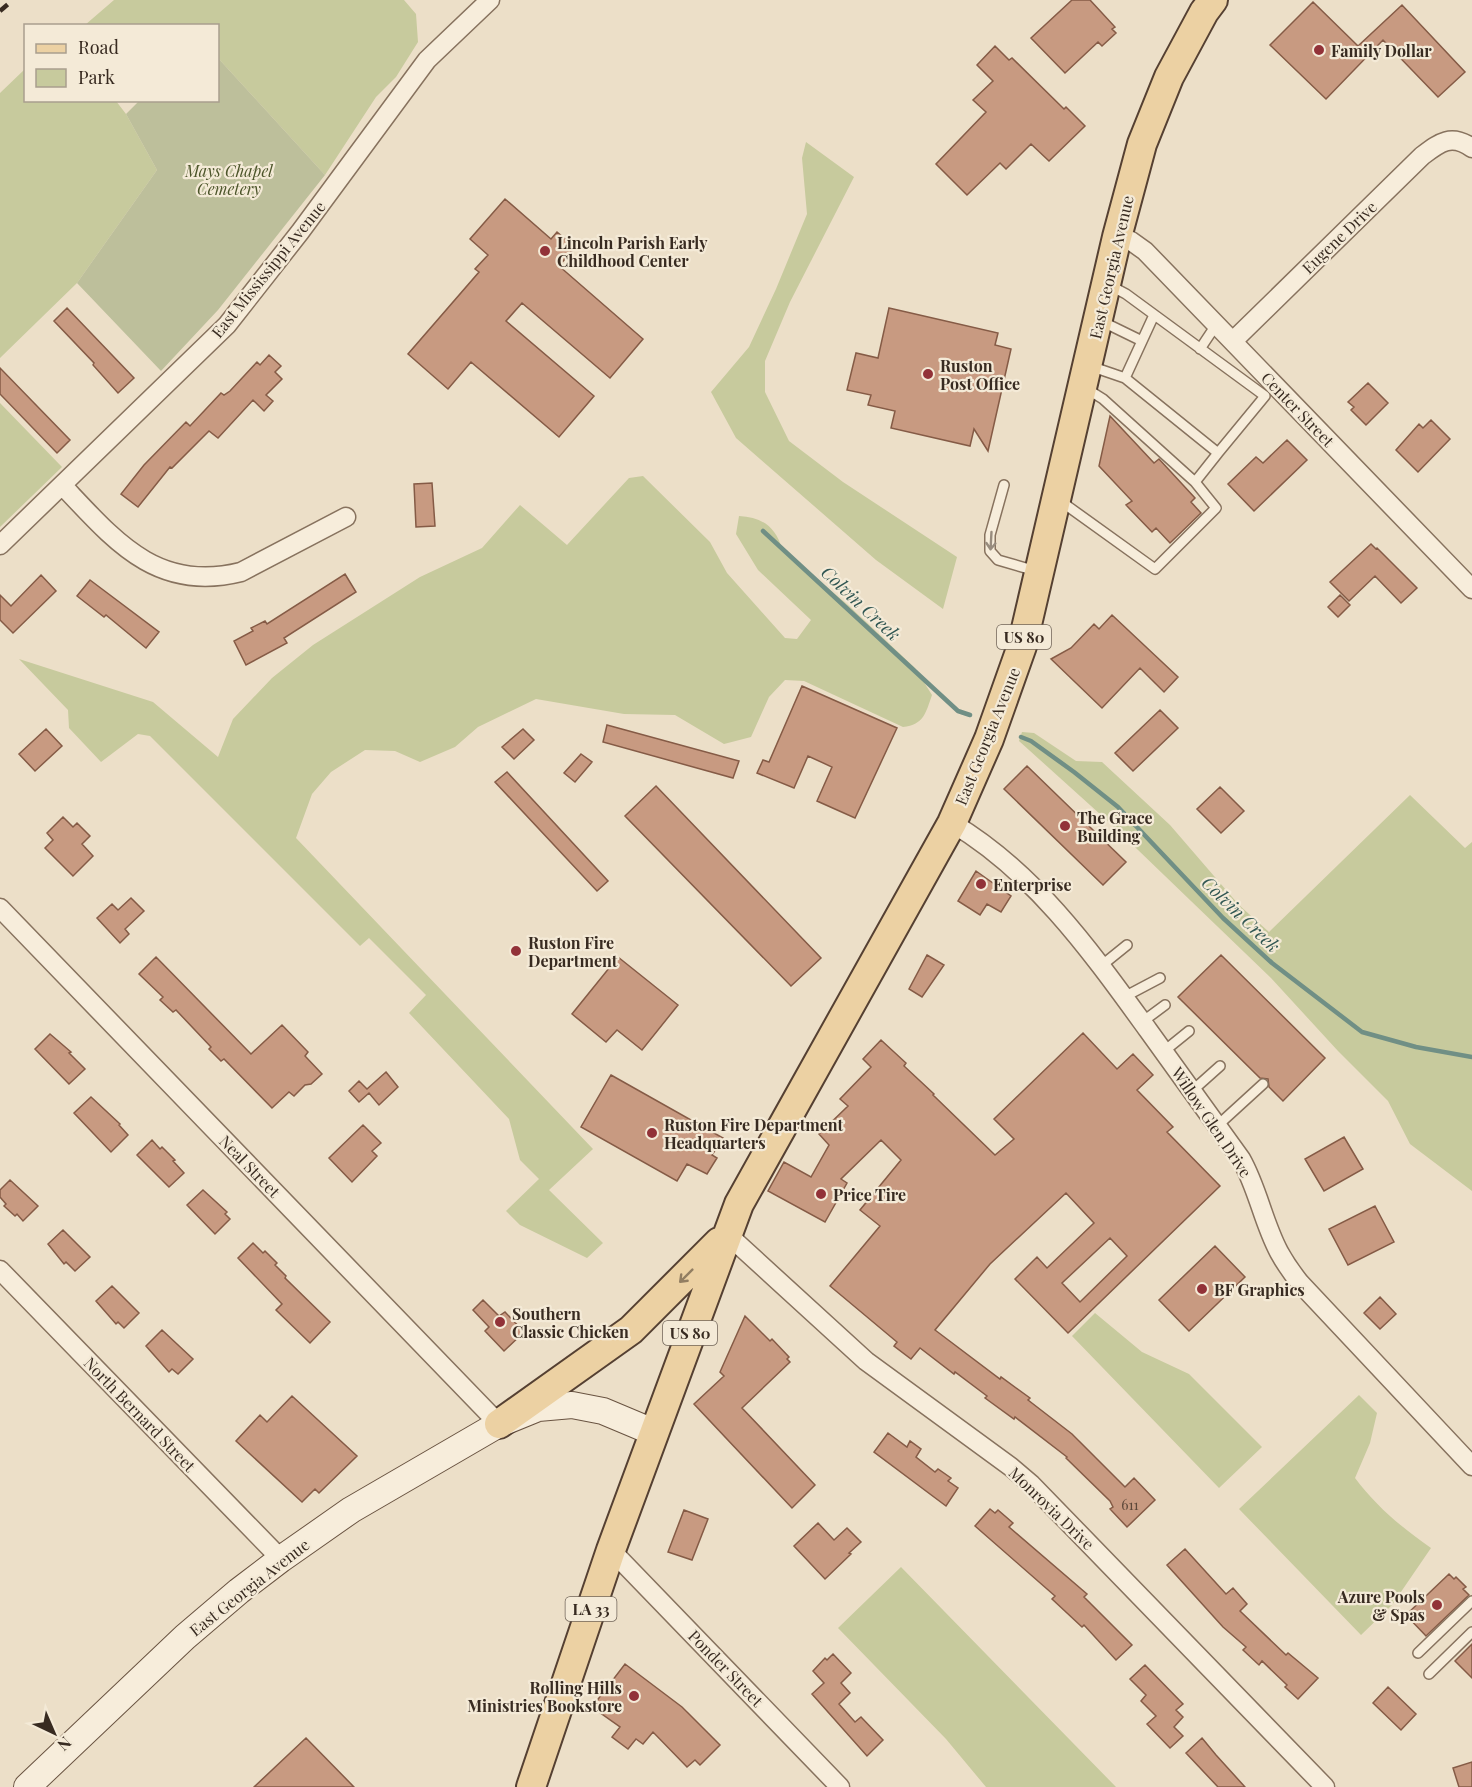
<svg xmlns="http://www.w3.org/2000/svg" width="1472" height="1787" viewBox="0 0 1472 1787" font-family="'Playfair Display',serif">
  <rect width="100%" height="100%" fill="#ecdfc8"/>
  <path fill="#c7ca9d" d="M 114,0 L 404,0 L 416,14 L 418,42 L 396,77 L 376,97 L 325,175 L 218,58 L 218,26 L 85,25 Z
    M 25,69 L 26,100 L 116,101 L 126,114 L 157,170 L 77,283 L 0,358 L 0,93 Z
    M 806,142 L 854,177 L 790,302 L 765,361 L 765,392 L 789,441 L 843,482 L 957,557 L 943,609 L 876,560 L 736,438 L 711,392 L 749,347 L 776,289 L 807,214 L 802,158 Z
    M 0,403 L 62,467 L 0,527 Z
    M 643,476 L 710,542 L 727,573 L 785,638 L 797,639 L 811,620 L 758,570 L 736,534 L 739,516 C 762,517 776,527 782,549 L 849,606 L 915,668 L 932,695 C 926,712 924,725 903,727 L 804,681 L 785,680 L 769,697 L 751,737 L 724,744 L 675,715 L 624,714 L 536,699 L 478,727 L 455,747 L 420,762 L 395,751 L 365,750 L 331,772 L 312,794 L 296,838 L 593,1149 L 549,1190 L 603,1243 L 587,1258 L 520,1225 L 506,1211 L 539,1179 L 520,1160 L 509,1119 L 409,1013 L 426,995 L 369,938 L 360,946 L 150,736 L 138,734 L 101,762 L 69,728 L 68,710 L 19,659 L 153,702 L 218,757 L 233,719 L 272,678 L 313,645 L 420,577 L 482,548 L 520,505 L 567,545 L 629,478 Z
    M 1022,732 L 1034,733 L 1076,761 L 1102,762 L 1170,825 L 1239,905 L 1269,932 L 1410,795 L 1465,848 L 1472,842 L 1472,1191 L 1410,1144 L 1388,1101 L 1338,1051 L 1271,978 L 1111,824 L 1019,741 Z
    M 1095,1313 L 1142,1352 L 1189,1374 L 1262,1447 L 1219,1488 L 1072,1336 Z
    M 1359,1395 L 1377,1413 L 1370,1443 L 1355,1478 C 1377,1507 1401,1527 1431,1548 L 1392,1605 L 1361,1635 L 1239,1509 Z
    M 901,1567 L 1116,1787 L 986,1787 L 946,1739 L 838,1628 Z"/>
  <path fill="#bdbf9b" d="M 218,58 L 325,175 L 218,310 L 161,371 L 77,283 L 157,170 L 126,114 L 139,101 L 218,100 Z"/>
  <g fill="none" stroke-linecap="round" stroke-linejoin="round">
    <path stroke="#708f85" stroke-width="4.5" d="M 763,531 L 958,711 L 970,715
      M 1021,737 L 1031,741 L 1074,772 L 1118,807 L 1223,918 L 1272,963 L 1362,1032 L 1416,1047 L 1472,1057"/>
  </g>
  <path fill="#c89a81" stroke="#855b46" stroke-width="1.5" fill-rule="evenodd" d="M 1072,0 L 1090,0 L 1115,27 L 1112,29 L 1116,33 L 1102,46 L 1098,42 L 1065,73 L 1031,38 Z
    M 1313,2 L 1358,46 L 1402,5 L 1465,72 L 1438,97 L 1383,40 L 1326,99 L 1270,45 Z
    M 995,46 L 1009,60 L 1012,58 L 1064,109 L 1066,107 L 1085,126 L 1049,161 L 1031,144 L 1006,169 L 1000,163 L 967,195 L 936,164 L 986,112 L 973,100 L 993,81 L 977,65 Z
    M 505,199 L 551,239 L 557,232 L 575,247 L 559,266 L 643,339 L 610,378 L 522,303 L 506,321 L 594,396 L 559,437 L 471,362 L 448,389 L 408,354 L 479,272 L 475,269 L 488,255 L 470,239 Z
    M 67,308 L 134,378 L 118,393 L 93,365 L 94,363 L 54,321 Z
    M 889,308 L 998,333 L 995,345 L 1011,349 L 988,451 L 974,429 L 970,446 L 891,428 L 895,411 L 868,405 L 871,395 L 847,390 L 856,353 L 878,358 Z
    M 269,355 L 281,366 L 275,372 L 282,379 L 266,395 L 273,401 L 264,411 L 253,400 L 218,438 L 209,431 L 172,468 L 170,467 L 138,507 L 121,494 L 144,465 L 186,422 L 190,426 L 221,393 L 224,395 L 230,391 L 257,362 L 260,365 Z
    M 0,368 L 70,440 L 57,453 L 0,394 Z
    M 1368,383 L 1388,403 L 1366,425 L 1351,410 L 1354,407 L 1348,402 Z
    M 1110,416 L 1154,463 L 1159,459 L 1195,498 L 1191,502 L 1201,513 L 1170,543 L 1156,528 L 1152,532 L 1126,505 L 1132,501 L 1099,466 Z
    M 1431,420 L 1450,439 L 1418,472 L 1396,450 L 1419,424 L 1423,428 Z
    M 1287,440 L 1307,460 L 1254,511 L 1228,484 L 1256,457 L 1263,463 Z
    M 432,483 L 435,526 L 416,527 L 414,484 Z
    M 1371,544 L 1376,549 L 1377,548 L 1417,588 L 1401,603 L 1375,576 L 1349,601 L 1330,582 Z
    M 345,574 L 356,592 L 284,638 L 287,643 L 246,665 L 234,641 L 253,631 L 251,628 L 265,621 L 267,624 Z
    M 41,575 L 56,591 L 13,633 L 0,620 L 0,595 L 11,606 Z
    M 90,580 L 159,632 L 146,648 L 106,615 L 104,617 L 77,596 Z
    M 1340,595 L 1350,605 L 1338,617 L 1328,607 Z
    M 1112,615 L 1178,677 L 1164,692 L 1140,668 L 1102,708 L 1051,659 L 1071,648 L 1094,624 L 1099,629 Z
    M 802,686 L 897,728 L 855,818 L 817,801 L 832,767 L 808,756 L 794,788 L 757,773 L 763,760 L 769,762 Z
    M 1160,710 L 1178,728 L 1133,771 L 1115,753 Z
    M 607,725 L 739,761 L 733,778 L 603,742 Z
    M 46,729 L 62,746 L 35,771 L 19,754 Z
    M 523,729 L 534,740 L 514,759 L 502,747 Z
    M 581,754 L 592,762 L 575,782 L 564,773 Z
    M 1027,766 L 1126,862 L 1103,885 L 1004,789 Z
    M 507,772 L 608,881 L 597,891 L 495,782 Z
    M 656,786 L 821,958 L 791,986 L 625,816 Z
    M 1220,787 L 1244,811 L 1221,833 L 1197,809 Z
    M 63,817 L 73,827 L 77,823 L 90,836 L 82,844 L 93,856 L 73,876 L 45,848 L 53,840 L 47,833 Z
    M 976,871 L 1011,896 L 1001,912 L 987,904 L 980,915 L 958,901 Z
    M 131,898 L 144,911 L 125,929 L 129,934 L 120,943 L 97,918 L 112,904 L 118,910 Z
    M 927,955 L 944,965 L 922,997 L 909,989 Z
    M 1221,955 L 1325,1058 L 1283,1101 L 1269,1087 L 1268,1079 L 1260,1078 L 1178,997 Z
    M 156,957 L 251,1054 L 282,1025 L 308,1052 L 305,1056 L 322,1074 L 311,1084 L 305,1085 L 294,1096 L 289,1092 L 272,1108 L 224,1059 L 221,1061 L 209,1049 L 211,1047 L 176,1010 L 173,1012 L 160,1000 L 163,997 L 139,974 Z
    M 618,957 L 678,1005 L 642,1050 L 617,1030 L 606,1042 L 572,1014 Z
    M 1083,1033 L 1117,1069 L 1133,1054 L 1153,1075 L 1137,1090 L 1173,1127 L 1167,1132 L 1220,1186 L 1068,1333 L 1015,1279 L 1037,1257 L 1047,1268 L 1094,1223 L 1066,1193 L 990,1264 L 935,1330 L 1000,1379 L 1001,1377 L 1030,1398 L 1028,1400 L 1072,1434 L 1125,1487 L 1134,1478 L 1155,1500 L 1127,1527 L 1110,1509 L 1113,1507 L 1110,1501 L 1066,1458 L 1067,1457 L 1015,1417 L 1014,1419 L 985,1398 L 987,1396 L 955,1372 L 954,1374 L 920,1348 L 911,1359 L 894,1346 L 897,1342 L 830,1286 L 880,1226 L 860,1210 L 901,1160 L 881,1140 L 841,1179 L 847,1183 L 825,1222 L 768,1191 L 784,1162 L 811,1177 L 829,1145 L 819,1134 L 848,1106 L 840,1099 L 871,1067 L 863,1059 L 881,1040 L 906,1063 L 904,1066 L 934,1094 L 933,1095 L 995,1155 L 1014,1139 L 994,1119 ZM 1110,1238 L 1127,1256 L 1080,1302 L 1062,1283 Z
    M 50,1034 L 71,1052 L 69,1053 L 85,1069 L 69,1084 L 35,1049 Z
    M 386,1072 L 398,1087 L 379,1105 L 369,1093 L 359,1102 L 349,1091 L 359,1081 L 367,1089 Z
    M 611,1075 L 723,1138 L 712,1155 L 717,1158 L 707,1174 L 687,1164 L 677,1181 L 581,1127 Z
    M 91,1097 L 120,1124 L 119,1125 L 128,1135 L 111,1152 L 74,1113 Z
    M 363,1125 L 381,1143 L 372,1151 L 377,1156 L 352,1182 L 329,1158 Z
    M 1344,1137 L 1363,1169 L 1324,1191 L 1305,1159 Z
    M 152,1140 L 160,1149 L 162,1147 L 175,1160 L 173,1161 L 184,1173 L 169,1187 L 137,1155 Z
    M 10,1180 L 38,1206 L 23,1221 L 17,1214 L 15,1216 L 4,1206 L 6,1204 L 0,1197 L 0,1190 Z
    M 203,1190 L 227,1212 L 225,1214 L 230,1219 L 215,1234 L 187,1205 Z
    M 1375,1206 L 1394,1242 L 1348,1265 L 1329,1229 Z
    M 63,1230 L 90,1257 L 75,1271 L 66,1262 L 64,1264 L 48,1244 Z
    M 253,1243 L 263,1253 L 265,1251 L 277,1263 L 275,1265 L 286,1276 L 285,1278 L 330,1322 L 310,1343 L 276,1310 L 282,1304 L 238,1258 Z
    M 1215,1246 L 1245,1277 L 1189,1331 L 1159,1300 Z
    M 112,1286 L 139,1313 L 124,1328 L 118,1322 L 116,1324 L 96,1301 Z
    M 1380,1297 L 1396,1314 L 1380,1329 L 1364,1313 Z
    M 483,1300 L 499,1316 L 505,1312 L 524,1332 L 504,1351 L 485,1331 L 489,1327 L 473,1310 Z
    M 745,1316 L 770,1341 L 772,1339 L 789,1357 L 787,1359 L 790,1362 L 742,1408 L 815,1485 L 792,1508 L 694,1404 L 724,1376 L 720,1372 Z
    M 162,1330 L 193,1359 L 178,1374 L 172,1369 L 169,1372 L 146,1346 Z
    M 292,1396 L 357,1456 L 319,1493 L 315,1489 L 302,1502 L 236,1441 L 260,1415 L 267,1422 Z
    M 888,1433 L 907,1447 L 910,1441 L 921,1449 L 916,1457 L 935,1472 L 938,1469 L 951,1478 L 948,1481 L 958,1488 L 946,1506 L 874,1452 Z
    M 990,1509 L 995,1513 L 998,1510 L 1013,1523 L 1009,1527 L 1087,1594 L 1084,1597 L 1132,1645 L 1116,1660 L 1084,1625 L 1082,1627 L 1052,1599 L 1055,1596 L 975,1526 Z
    M 684,1510 L 708,1519 L 692,1560 L 668,1552 Z
    M 818,1523 L 834,1540 L 847,1528 L 861,1542 L 849,1553 L 851,1554 L 825,1579 L 794,1546 Z
    M 1185,1549 L 1226,1594 L 1233,1588 L 1247,1604 L 1240,1611 L 1286,1655 L 1288,1653 L 1318,1678 L 1298,1699 L 1285,1687 L 1287,1685 L 1262,1661 L 1259,1665 L 1243,1650 L 1246,1647 L 1223,1627 L 1167,1565 Z
    M 1449,1574 L 1454,1579 L 1456,1577 L 1466,1587 L 1463,1589 L 1469,1595 L 1426,1636 L 1406,1615 Z
    M 1472,1644 L 1472,1678 L 1455,1661 Z
    M 833,1654 L 851,1673 L 841,1683 L 850,1693 L 839,1704 L 855,1722 L 861,1717 L 883,1740 L 867,1756 L 812,1694 L 824,1683 L 813,1671 L 825,1658 L 827,1660 Z
    M 625,1664 L 682,1707 L 720,1745 L 700,1765 L 695,1760 L 687,1767 L 653,1732 L 643,1744 L 636,1739 L 628,1749 L 612,1737 L 620,1727 L 592,1707 Z
    M 1145,1665 L 1183,1704 L 1176,1710 L 1183,1717 L 1174,1727 L 1183,1736 L 1170,1748 L 1147,1724 L 1156,1716 L 1141,1701 L 1146,1695 L 1130,1679 Z
    M 1388,1687 L 1416,1714 L 1401,1730 L 1373,1703 Z
    M 306,1738 L 354,1787 L 254,1787 Z
    M 1202,1738 L 1216,1755 L 1245,1787 L 1218,1787 L 1186,1753 Z
    M 1472,1762 L 1472,1787 L 1459,1787 L 1453,1768 Z"/>
  <g fill="none" stroke-linecap="round" stroke-linejoin="round">
    <g stroke="#87725e" stroke-width="12">
      <path id="service" d="M 1101,321 L 1142,341
        M 1200,349 L 1216,325
        M 1090,366 L 1125,378 L 1218,453 L 1265,396 L 1126,294 L 1109,285
        M 1125,378 L 1154,315
        M 1087,389 L 1103,399 L 1195,482 L 1218,453
        M 1004,485 L 990,535 L 990,551 L 998,560 L 1036,571
        M 1059,500 L 1155,569 L 1216,508 L 1195,482
        M 1101,966 L 1127,945
        M 1124,997 L 1160,978
        M 1142,1022 L 1165,1005
        M 1163,1052 L 1189,1031
        M 1192,1091 L 1220,1066
        M 1217,1126 L 1263,1084
        M 1418,1653 L 1472,1601
        M 1429,1674 L 1472,1632"/>
    </g>
    <g stroke="#87725e" stroke-width="21">
      <path id="minor" d="M 1117,237 L 1131,241 L 1145,251 L 1472,589
        M 1233,341 L 1422,156 C 1439,143 1451,133 1472,148
        M 63,486 C 115,541 157,593 241,572 L 346,517
        M 0,545 L 227,325 L 300,232 L 427,60 L 490,0
        M 952,823 C 1035,872 1092,953 1148,1030 C 1179,1073 1210,1116 1241,1159 C 1258,1189 1263,1222 1279,1252 C 1285,1263 1292,1273 1300,1283 L 1472,1466
        M 0,908 L 499,1424
        M 727,1234 L 866,1361 L 1011,1467 L 1031,1484 L 1325,1787
        M 0,1270 L 281,1559
        M 611,1550 L 840,1787"/>
    </g>
    <g stroke="#695341" stroke-width="28">
      <path id="secondary" d="M 27,1787 L 185,1637 L 239,1591 L 281,1559 L 351,1510 L 499,1424 L 538,1408 L 572,1405 L 603,1411 L 653,1432"/>
    </g>
    <g stroke="#554032" stroke-width="32">
      <path id="primary" d="M 499,1424 L 631,1330 L 719,1242
        M 531,1787 L 611,1550 L 739,1204 L 952,823 L 989,739 L 1022,646 L 1117,237 L 1142,144 L 1169,77 L 1204,12 L 1213,0"/>
    </g>
    <use href="#service" stroke="#f7eddb" stroke-width="9"/>
    <use href="#minor" stroke="#f7eddb" stroke-width="18"/>
    <use href="#secondary" stroke="#f7eddb" stroke-width="26"/>
    <use href="#primary" stroke="#ecd1a3" stroke-width="28"/>
    <path stroke="#382b21" stroke-width="4.5" stroke-dasharray="10 10" stroke-linecap="butt" d="M 0,11 L 13,0"/>
  </g>
  <defs><path id="oneway-shaft" d="M-6 0H5M1.5-3L5.5 0L1.5 3" fill="none" stroke-width="1.6" stroke-linecap="round" stroke-linejoin="round" transform="scale(1.5)"/></defs>
  <use stroke="#988c7e" href="#oneway-shaft" transform="translate(991 541) rotate(93)"/>
  <use stroke="#927e62" href="#oneway-shaft" transform="translate(686 1276) rotate(135)"/>
  <g fill="#923238" stroke="#f4ead7" stroke-width="2">
    <circle cx="1319" cy="50" r="6"/>
    <circle cx="545" cy="251" r="6"/>
    <circle cx="928" cy="374" r="6"/>
    <circle cx="1065" cy="826" r="6"/>
    <circle cx="981" cy="884" r="6"/>
    <circle cx="516" cy="951" r="6"/>
    <circle cx="652" cy="1133" r="6"/>
    <circle cx="821" cy="1194" r="6"/>
    <circle cx="1202" cy="1289" r="6"/>
    <circle cx="500" cy="1322" r="6"/>
    <circle cx="1437" cy="1605" r="6"/>
    <circle cx="634" cy="1696" r="6"/>
  </g>
  <g text-anchor="middle" dominant-baseline="central" stroke-width="4.5" stroke-linejoin="round" paint-order="stroke">
    <g font-size="14" fill="#5c4739">
      <text x="1130" y="1504">611</text>
    </g>
    <g fill="#f4ead7" stroke="#706458" stroke-width="1.5">
      <rect x="997" y="625" width="54" height="24" rx="4.5"/>
      <rect x="663" y="1321" width="54" height="24" rx="4.5"/>
      <rect x="565.5" y="1597" width="51" height="24" rx="4.5"/>
    </g>
    <g font-size="15" font-weight="bold" fill="#382b21">
      <text x="1024" y="637">US 80</text>
      <text x="690" y="1333">US 80</text>
      <text x="591" y="1609">LA 33</text>
    </g>
    <g font-size="16" font-weight="bold" fill="#382b21" stroke="#f4ead7" text-anchor="start">
      <text x="1331" y="50">Family Dollar</text>
      <text x="557" y="242">Lincoln Parish Early<tspan x="557" dy="18">Childhood Center</tspan></text>
      <text x="940" y="365">Ruston<tspan x="940" dy="18">Post Office</tspan></text>
      <text x="1077" y="817">The Grace<tspan x="1077" dy="18">Building</tspan></text>
      <text x="993" y="884">Enterprise</text>
      <text x="528" y="942">Ruston Fire<tspan x="528" dy="18">Department</tspan></text>
      <text x="664" y="1124">Ruston Fire Department<tspan x="664" dy="18">Headquarters</tspan></text>
      <text x="833" y="1194">Price Tire</text>
      <text x="1214" y="1289">BF Graphics</text>
      <text x="512" y="1313">Southern<tspan x="512" dy="18">Classic Chicken</tspan></text>
      <text x="1425" y="1596" text-anchor="end">Azure Pools<tspan x="1425" dy="18">&amp; Spas</tspan></text>
      <text x="622" y="1687" text-anchor="end">Rolling Hills<tspan x="622" dy="18">Ministries Bookstore</tspan></text>
    </g>
    <g font-size="16" font-style="italic" fill="#4b5429" stroke="#f4ead7">
      <text x="229" y="170">Mays Chapel<tspan x="229" dy="18">Cemetery</tspan></text>
    </g>
    <g font-size="16" fill="#382b21" stroke="#f4ead7">
      <text transform="translate(1339 237) rotate(-44)">Eugene Drive</text>
      <text transform="translate(1111 267) rotate(-77)">East Georgia Avenue</text>
      <text transform="translate(268 269) rotate(-51)">East Mississippi Avenue</text>
      <text transform="translate(1298 409) rotate(46)">Center Street</text>
      <text transform="translate(987 736) rotate(-68)">East Georgia Avenue</text>
      <text transform="translate(1212 1122) rotate(56)">Willow Glen Drive</text>
      <text transform="translate(250 1166) rotate(46)">Neal Street</text>
      <text transform="translate(140 1414) rotate(46)">North Bernard Street</text>
      <text transform="translate(1052 1508) rotate(44)">Monrovia Drive</text>
      <text transform="translate(249 1587) rotate(-38)">East Georgia Avenue</text>
      <text transform="translate(726 1668) rotate(46)">Ponder Street</text>
    </g>
    <g font-size="18" font-style="italic" fill="#315753" stroke="#f4ead7">
      <text transform="translate(861 603) rotate(43)">Colvin Creek</text>
      <text transform="translate(1241 914) rotate(44)">Colvin Creek</text>
    </g>
  </g>
  <rect x="24" y="24" width="195" height="78" fill="#f4ead7" stroke="#a99e8e" stroke-width="1.5"/>
  <rect x="36" y="44" width="30" height="9" fill="#ecd1a3" stroke="#a99e8e" stroke-width="1.5"/>
  <text x="78" y="54" font-size="18" fill="#382b21">Road</text>
  <rect x="36" y="69" width="30" height="18" fill="#c7ca9d" stroke="#a99e8e" stroke-width="1.5"/>
  <text x="78" y="84" font-size="18" fill="#382b21">Park</text>
  <g transform="translate(54 1733) rotate(136)" stroke="#f4ead7" stroke-width="4.5" paint-order="stroke">
  <path d="M0-4.5L10 22L0 15L-10 22Z" fill="#382b21"/>
  <text y="-9" font-size="16" font-weight="bold" text-anchor="middle" fill="#382b21">N</text>
  </g>
</svg>
